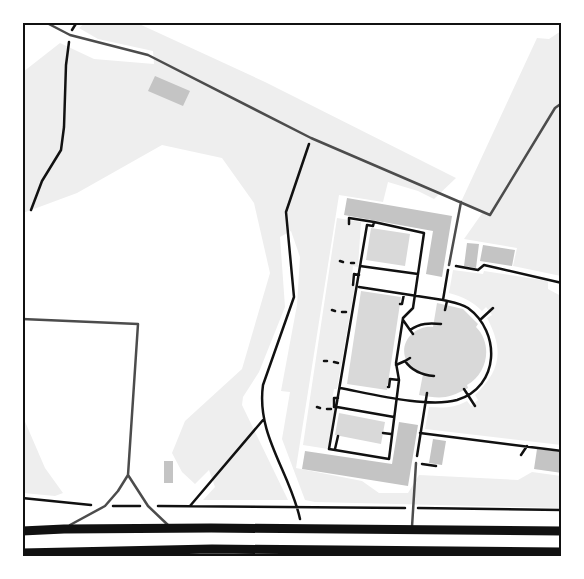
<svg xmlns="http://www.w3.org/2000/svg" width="584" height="579" viewBox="0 0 584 579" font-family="'Exo 2',sans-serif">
  <rect width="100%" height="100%" fill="#fff"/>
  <path fill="#eee" d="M 85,23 L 137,23 L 265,82 L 456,178 L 434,199 L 418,191 L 388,182 L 383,202 L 339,195 L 296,468 L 362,481 L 379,493 L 408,493 L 419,475 L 518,480 L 532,472 L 561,476 L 561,508 L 315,502 L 305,500 L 282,439 L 290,392 L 281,391 L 297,305 L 300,257 L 291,231 L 280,237 L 285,307 L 259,372 L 243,397 L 242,405 L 288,500 L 203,500 L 215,487 L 209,470 L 195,484 L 182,472 L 172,453 L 185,421 L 242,369 L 270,273 L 254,203 L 222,158 L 162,145 L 77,193 L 23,213 L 23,72 L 60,43 L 94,59 L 154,64 L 153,51 L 98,39 L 79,28 Z
    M 561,31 L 561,276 L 513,266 L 517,248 L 464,239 L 483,212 L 461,202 L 537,38 L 549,39 Z
    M 337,218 L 361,222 L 358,267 L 353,266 L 351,284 L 355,285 L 337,389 L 334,389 L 331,406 L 335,407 L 328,449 L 303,445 Z
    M 453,270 L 483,274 L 484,271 L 548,281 L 548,289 L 561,296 L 561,445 L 425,429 L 429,407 C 444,408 454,408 467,401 L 471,406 L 478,400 L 475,395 C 501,370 504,350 487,318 L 492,315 L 486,307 L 482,311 C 472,301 463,297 449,293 Z
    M 23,417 L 45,468 L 63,493 L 55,496 L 23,493 Z"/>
  <path fill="#d9d9d9" d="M 371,228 L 410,234 L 405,266 L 366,260 Z
    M 361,291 L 401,297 L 387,390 L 347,384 Z
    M 437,303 L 463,309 L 478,324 L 476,327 C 493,344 488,373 467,385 L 468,388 C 448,399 441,399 419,395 L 423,374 C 417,371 411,368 407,362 C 397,343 415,325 433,327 Z
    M 339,413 L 385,422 L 381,444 L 335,435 Z"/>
  <path fill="#c4c4c4" d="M 155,76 L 190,91 L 183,106 L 148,91 Z
    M 347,198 L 452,216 L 442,277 L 426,274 L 433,231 L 344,215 Z
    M 467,243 L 479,244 L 476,268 L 464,266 Z
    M 483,245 L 515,250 L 512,266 L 480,261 Z
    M 399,422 L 418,425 L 408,486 L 302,469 L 305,451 L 392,464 Z
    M 433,439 L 446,441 L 442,465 L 429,463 Z
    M 537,449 L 562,452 L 562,473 L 534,469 Z
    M 164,461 L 173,461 L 173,483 L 164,483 Z"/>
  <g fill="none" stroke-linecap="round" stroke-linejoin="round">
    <path stroke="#111" stroke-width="2.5" d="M 72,30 L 77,22
      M 31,210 L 42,181 L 61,150 L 64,127 L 66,65 L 69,42
      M 349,224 L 349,218 L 374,222 L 373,226 L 367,225 L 329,449 L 389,459 L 399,380 L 396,363 L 403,318 L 413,308 L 424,233 L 374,222
      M 340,261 L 343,262
      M 351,263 L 354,263
      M 360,266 L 418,274
      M 456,266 L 478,270 L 484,265 L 562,283
      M 353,285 L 354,274 L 359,275
      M 359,287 L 443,300
      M 400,304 L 402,304 L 404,294
      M 332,310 L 335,311
      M 445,310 L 447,301
      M 342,312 L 346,312
      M 403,320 L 410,330
      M 480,320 L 493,308
      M 413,334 L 410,330 C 420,323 429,323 441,324
      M 410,358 L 405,361 C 412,371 421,375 434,376
      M 324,361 L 327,361
      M 334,362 L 338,363
      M 396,365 L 405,361
      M 388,387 L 389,387 L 390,379 L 399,380
      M 340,388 C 372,394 428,408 457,400 C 500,387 501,332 468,308 C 460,303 451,302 443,300 L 448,270
      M 464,389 L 475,406
      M 317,407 L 320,408
      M 334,407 L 334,398 L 338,398
      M 337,407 L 394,417
      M 327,409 L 331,409
      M 383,433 L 391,434
      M 420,433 L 562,451
      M 335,449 L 338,436
      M 521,455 L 527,446
      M 417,456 L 427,393
      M 422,464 L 436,466
      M 22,498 L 91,505
      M 113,506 L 140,506
      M 158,506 L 405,508
      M 190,506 L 263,420
      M 418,508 L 562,510
      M 300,519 C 290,472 256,435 263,385 L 294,297 L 286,212 L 309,144"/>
    <path stroke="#4c4c4c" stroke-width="2.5" d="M 45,22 L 70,35 L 148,55 L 311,138 L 490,215 L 555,108 L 562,103
      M 449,265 L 461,202
      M 22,319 L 138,324 L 128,475 L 118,491 L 105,506 L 70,525
      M 128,475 L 148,506 L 169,526
      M 412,527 L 416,463"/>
    <path stroke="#111" stroke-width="9" d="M 22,531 L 64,529 L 211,528 L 562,531
      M 22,553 L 212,549 L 562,552"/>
  </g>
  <rect width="584" height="579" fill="none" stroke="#ffffff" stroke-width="48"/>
  <rect x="24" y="24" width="536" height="531" fill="none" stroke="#111" stroke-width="2"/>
</svg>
